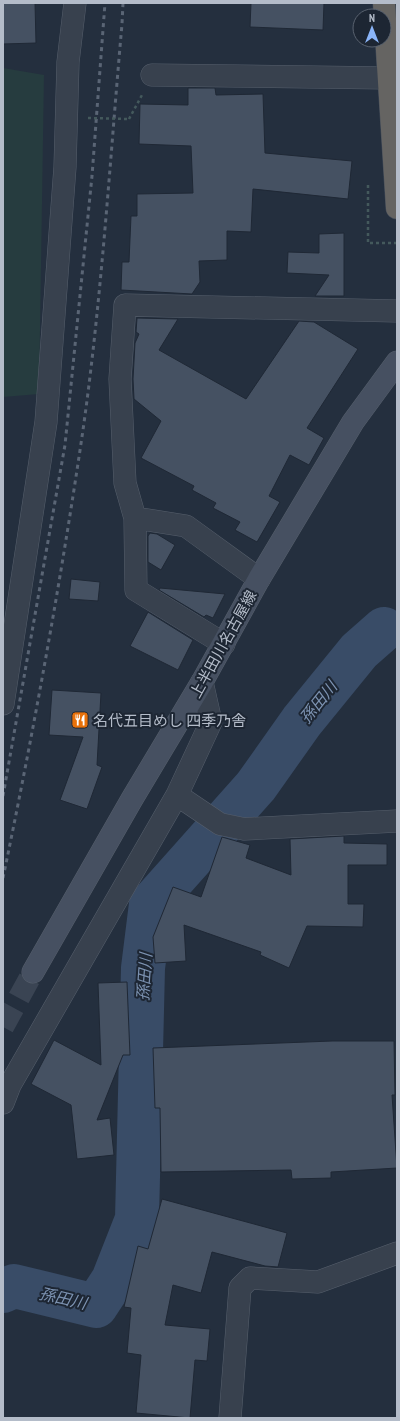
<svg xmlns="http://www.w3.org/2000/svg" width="400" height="1421" viewBox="0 0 400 1421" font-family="'PT Sans Narrow','Noto Sans JP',sans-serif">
  <rect width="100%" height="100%" fill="#242f3e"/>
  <path fill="#263c3f" d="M 3,68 L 44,75 L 39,394 L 3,397 Z"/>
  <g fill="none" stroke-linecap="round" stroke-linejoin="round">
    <path stroke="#394c67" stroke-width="44" d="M 3,1291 L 14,1286 L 96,1306 L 113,1280 L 137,1219 L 143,968 L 151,904 L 256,786 L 302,721 L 359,651 L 384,629"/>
  </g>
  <path fill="#455162" stroke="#1f2835" d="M 3,3 L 35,3 L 36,43 L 3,44 Z
    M 251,3 L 324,3 L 323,30 L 250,27 Z
    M 188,88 L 215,88 L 216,95 L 263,94 L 265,153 L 352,161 L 348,199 L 253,189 L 251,232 L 227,231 L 227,260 L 199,261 L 200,282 L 192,294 L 121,290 L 122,262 L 129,262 L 131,216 L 137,216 L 137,194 L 193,193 L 191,146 L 139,144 L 140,104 L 188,105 Z
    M 344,233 L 344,296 L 315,296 L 329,275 L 287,273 L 288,252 L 319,253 L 319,234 Z
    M 137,318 L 178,319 L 159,350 L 246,399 L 299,321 L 314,322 L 358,349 L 307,428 L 324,438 L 309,465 L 290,455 L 269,496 L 280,502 L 257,542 L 235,530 L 240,522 L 213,508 L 216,503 L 192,490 L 194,486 L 141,458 L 161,421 L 134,399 L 133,379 L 135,343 L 139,334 L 136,332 Z
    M 150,533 L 157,534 L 175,545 L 161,570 L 148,562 L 148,536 Z
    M 71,579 L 100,582 L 98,601 L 69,599 Z
    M 160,588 L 225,594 L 213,618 L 206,615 L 204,617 L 159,590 Z
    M 148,612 L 193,640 L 178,670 L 130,646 Z
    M 52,690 L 101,693 L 97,765 L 102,767 L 87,809 L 60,800 L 83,737 L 49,735 Z
    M 344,836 L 344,843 L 387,844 L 387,865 L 348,865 L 348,904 L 364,904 L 363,927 L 307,926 L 289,968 L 260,955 L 261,952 L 184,925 L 186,961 L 155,963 L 153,937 L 173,887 L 201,897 L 222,837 L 250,845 L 246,858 L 291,875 L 290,839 Z
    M 127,982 L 130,1055 L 123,1055 L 97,1120 L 110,1118 L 114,1155 L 77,1159 L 71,1105 L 31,1084 L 54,1040 L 101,1065 L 98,983 Z
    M 332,1041 L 394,1041 L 395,1095 L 392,1095 L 397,1168 L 331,1172 L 331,1178 L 292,1179 L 291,1170 L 161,1172 L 160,1108 L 155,1108 L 153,1048 Z
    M 162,1199 L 287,1233 L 278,1267 L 265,1266 L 212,1252 L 201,1293 L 173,1285 L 165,1325 L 210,1329 L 207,1361 L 195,1360 L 190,1418 L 136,1413 L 141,1355 L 127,1353 L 131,1308 L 124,1307 L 138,1246 L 148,1249 Z"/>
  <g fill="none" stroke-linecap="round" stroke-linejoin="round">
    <path stroke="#3a4453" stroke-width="22" stroke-dasharray="22 11" stroke-linecap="butt" d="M 3,1027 L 33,972"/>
    <g stroke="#565f6c" stroke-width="23">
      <path id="minor" d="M 152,75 L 388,78
        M 135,518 L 186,526 L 259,579
        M 224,644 L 136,590 L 135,518 L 125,483 L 120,379 L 125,305 L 397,311
        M 3,704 L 46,422 L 65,167 L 68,62 L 75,3
        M 177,795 L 220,824 L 244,829 L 397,821
        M 3,1103 L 10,1085 L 177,795 L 211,722 L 202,682
        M 230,1418 L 240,1288 L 250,1278 L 318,1282 L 397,1253"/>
    </g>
    <g stroke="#565f6c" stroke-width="23">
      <path id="secondary" d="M 33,972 L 132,799 L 202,682 L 259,579 L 353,422 L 397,362"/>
    </g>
    <g stroke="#434c59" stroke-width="23">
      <path id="trunk" d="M 384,3 L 397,208"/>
    </g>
    <path stroke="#44595c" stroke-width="2.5" stroke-dasharray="3 3" stroke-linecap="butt" d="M 129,119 L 142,95
      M 368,185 L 368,243 L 397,243"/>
    <use href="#minor" stroke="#38414e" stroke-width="22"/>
    <use href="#secondary" stroke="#465061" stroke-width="22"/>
    <use href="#trunk" stroke="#656462" stroke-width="22"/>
    <path stroke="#5a6575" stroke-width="3" stroke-dasharray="4 4" stroke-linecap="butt" d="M 3,796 L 65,445 L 92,176 L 105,3
      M 3,878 C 34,729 61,580 83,430 C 102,295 110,159 122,24 L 123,3"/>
    <path stroke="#44595c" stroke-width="2.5" stroke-dasharray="3 3" stroke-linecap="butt" d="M 88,118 L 129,119"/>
  </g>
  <defs>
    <g id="restaurant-square" transform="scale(0.9)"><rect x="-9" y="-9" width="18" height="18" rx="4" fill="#e8710a" stroke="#1d2633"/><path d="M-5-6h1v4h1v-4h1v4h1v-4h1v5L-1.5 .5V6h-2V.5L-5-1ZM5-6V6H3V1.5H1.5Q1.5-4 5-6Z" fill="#fff"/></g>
  </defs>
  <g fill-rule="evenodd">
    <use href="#restaurant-square" x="80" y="720"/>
  </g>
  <g text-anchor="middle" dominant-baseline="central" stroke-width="4" stroke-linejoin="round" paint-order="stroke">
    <g font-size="15" fill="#b4bcc9" stroke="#1d2633">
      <text transform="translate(223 644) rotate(-61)">上半田川名古屋線</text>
    </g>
    <g font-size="15" fill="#b4bcc9" stroke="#1d2633" text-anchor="start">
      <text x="93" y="720">名代五目めし 四季乃舎</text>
    </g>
    <g font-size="16" font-style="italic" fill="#7c92b1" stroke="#1d2633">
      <text transform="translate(318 702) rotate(-51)">孫田川</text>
      <text transform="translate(144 977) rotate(-86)">孫田川</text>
      <text transform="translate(63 1298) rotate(13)">孫田川</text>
    </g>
  </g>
  <rect width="400" height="1421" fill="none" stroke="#b4bcc9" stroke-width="8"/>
  <g transform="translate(372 28)"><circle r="19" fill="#1d2633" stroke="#59626f"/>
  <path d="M0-3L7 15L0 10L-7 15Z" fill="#8ab4f8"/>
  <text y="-6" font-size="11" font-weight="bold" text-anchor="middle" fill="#b4bcc9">N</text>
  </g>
</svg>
